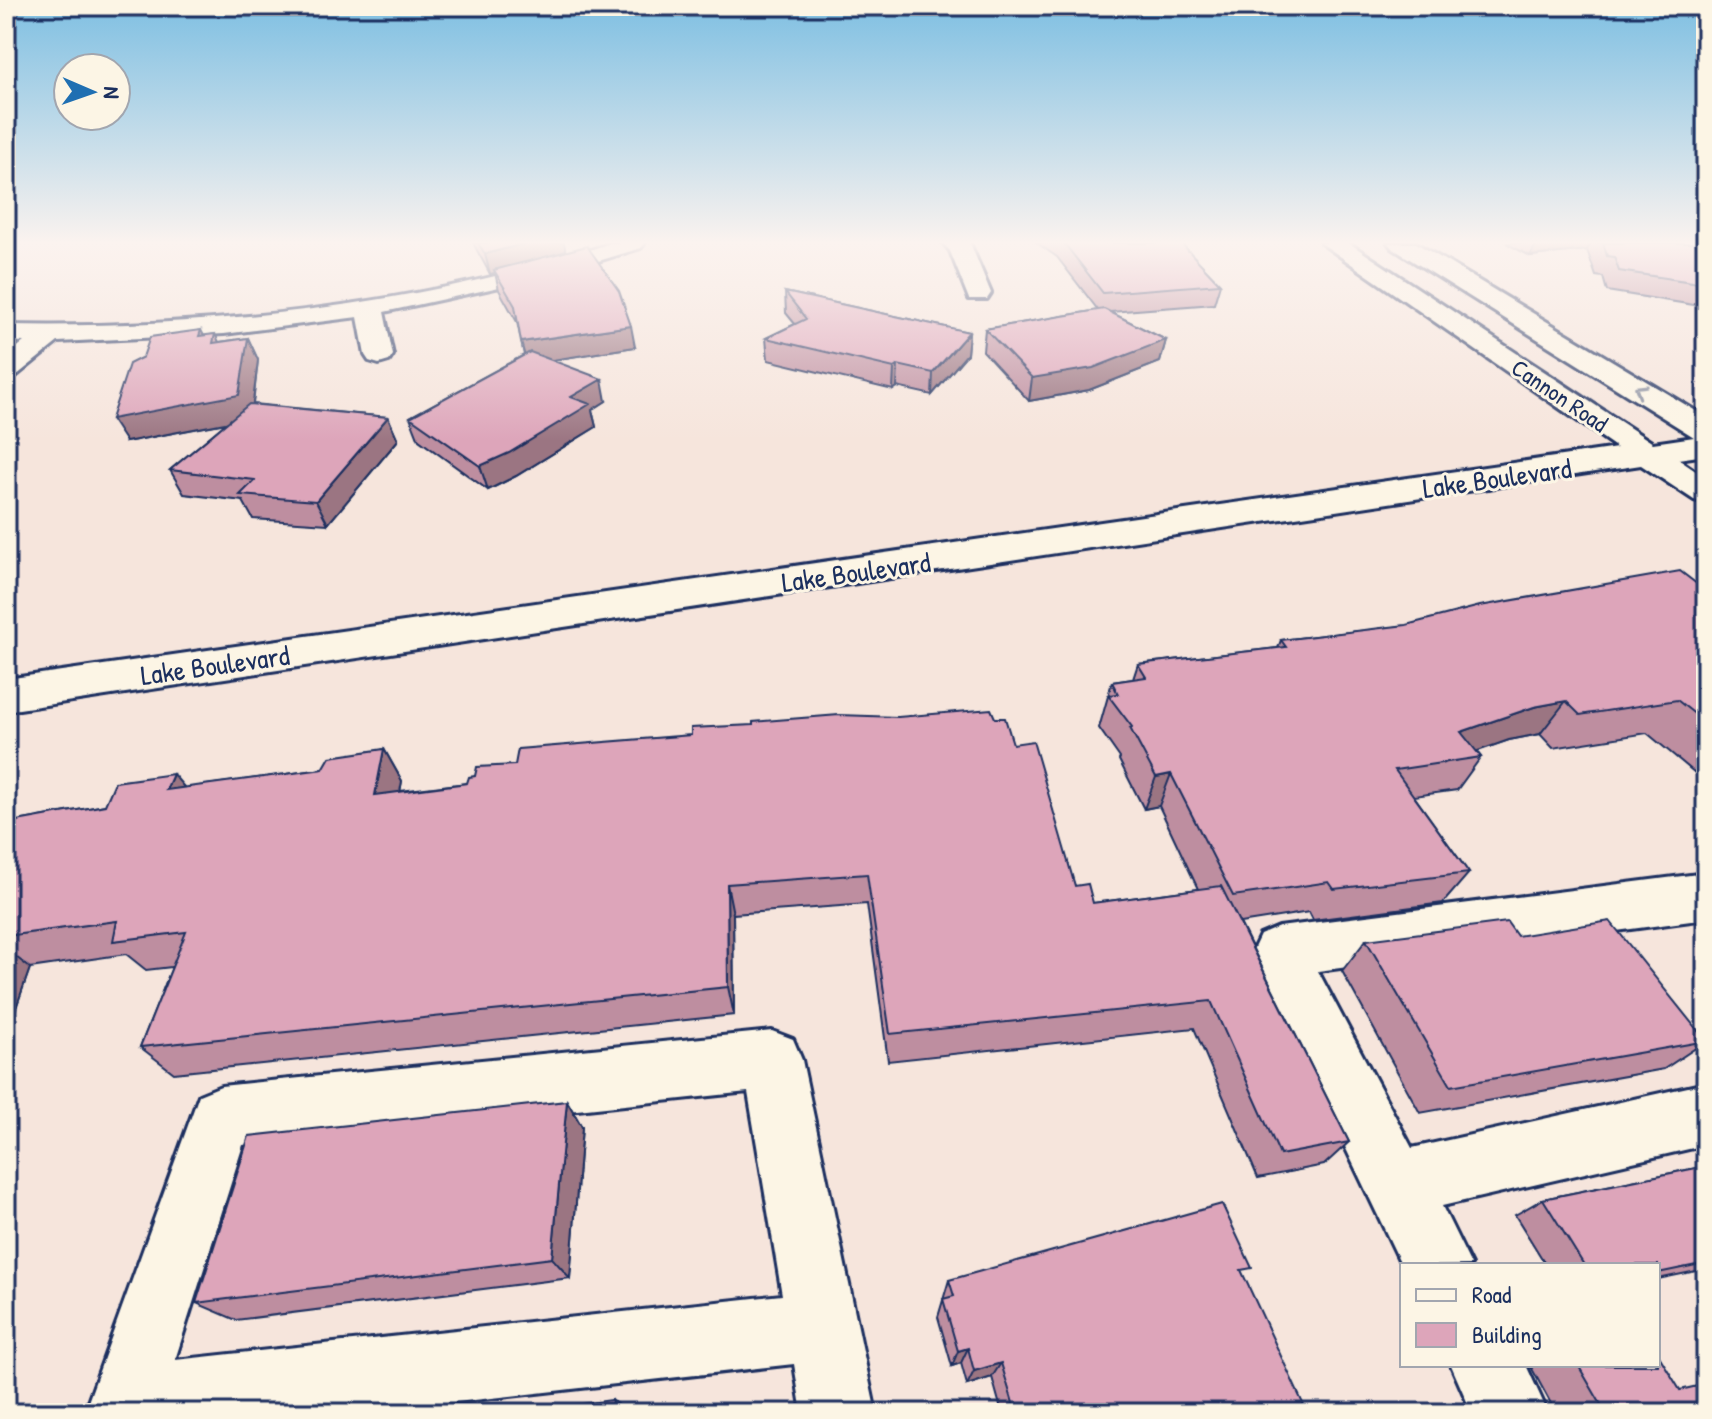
<svg xmlns="http://www.w3.org/2000/svg" width="1712" height="1419" viewBox="0 0 1712 1419" font-family="'Patrick Hand',sans-serif">
  <rect width="100%" height="100%" fill="#f6e5dc"/>
  <filter id="ink" filterUnits="userSpaceOnUse"><feTurbulence type="fractalNoise" baseFrequency=".0125" numOctaves="2"/><feDisplacementMap in="SourceGraphic" scale="16" xChannelSelector="R" yChannelSelector="G"/><feConvolveMatrix kernelMatrix="1 2 1 2 8 2 1 2 1" color-interpolation-filters="sRGB"/></filter>
  <g filter="url(#ink)">
    <g fill="none" stroke-linecap="round" stroke-linejoin="round">
      <g stroke="#1b2f5e" stroke-width="6">
        <path id="street" d="M 611,243 L 645,243 L 641,248 L 546,277 L 384,312 L 393,355 L 389,361 L 379,364 L 369,361 L 365,355 L 358,317 L 224,334 L 58,342 L 16,376 L 6,379 L 6,356 L 24,342 L 6,341 L 6,325 C 201,329 426,306 611,243 Z
          M 943,243 L 970,243 L 991,293 L 987,299 L 969,299 L 950,251 Z
          M 1706,873 L 1706,919 L 1318,971 L 1412,1148 L 1706,1083 L 1706,1145 L 1442,1206 L 1471,1265 L 1402,1266 L 1252,952 L 1260,935 L 1279,927 Z
          M 772,1031 L 793,1039 L 802,1060 L 876,1413 L 802,1413 L 794,1364 L 358,1413 L 93,1413 L 88,1402 L 199,1095 L 221,1086 ZM 748,1092 L 782,1295 L 175,1360 L 243,1145 Z
          M 1451,1365 L 1526,1365 L 1548,1413 L 1472,1413 Z"/>
      </g>
      <g stroke="#1b2f5e" stroke-width="6">
        <path id="secondary" d="M 1321,243 L 1349,243 L 1653,443 L 1694,437 L 1392,248 L 1388,243 L 1416,243 L 1706,417 L 1706,455 L 1678,459 L 1706,478 L 1706,503 L 1694,500 L 1641,465 L 6,711 L 6,679 L 1617,448 Z"/>
      </g>
      <use href="#street" fill="#fcf5e5" fill-rule="evenodd"/>
      <use href="#secondary" fill="#fcf5e5" fill-rule="evenodd"/>
    </g>
    <path fill="#be8ea0" stroke="#1b2f5e" stroke-width="2" d="M 473,243 L 564,243 L 565,252 L 635,347 L 551,360 L 606,401 L 592,410 L 596,427 L 516,476 L 488,490 L 419,440 L 410,417 L 524,355 L 517,322 L 499,290 L 495,273 L 490,274 Z
      M 1037,243 L 1181,243 L 1220,284 L 1214,304 L 1110,312 L 1166,340 L 1160,362 L 1089,390 L 1029,401 L 983,351 L 985,329 L 1098,310 L 1057,257 Z
      M 1506,243 L 1706,243 L 1706,313 L 1700,306 L 1607,291 L 1603,277 L 1596,276 L 1587,250 L 1530,256 Z
      M 785,292 L 969,332 L 967,354 L 932,395 L 897,387 L 893,390 L 768,360 L 766,338 L 795,324 L 786,313 Z
      M 201,330 L 204,336 L 215,334 L 219,342 L 248,338 L 258,360 L 253,404 L 388,417 L 398,440 L 328,524 L 253,519 L 243,501 L 184,494 L 170,470 L 226,423 L 126,442 Z
      M 1706,591 L 1706,782 L 1647,733 L 1553,748 L 1540,734 L 1509,740 L 1476,751 L 1481,757 L 1457,790 L 1414,796 L 1469,873 L 1443,903 L 1313,920 L 1309,912 L 1240,923 L 1349,1142 L 1324,1165 L 1258,1178 L 1194,1028 L 888,1061 L 867,904 L 733,914 L 734,1015 L 174,1073 L 140,1047 L 172,967 L 146,970 L 126,954 L 30,968 L 6,1036 L 6,823 L 105,805 L 184,788 L 323,769 L 384,749 L 402,781 L 400,791 L 467,783 L 475,776 L 515,765 L 995,718 L 1013,744 L 1075,886 L 1093,903 L 1198,889 L 1159,806 L 1144,809 L 1119,760 L 1120,758 L 1099,728 L 1112,682 L 1133,679 L 1138,664 L 1278,648 L 1281,640 Z
      M 1517,936 L 1706,1041 L 1664,1069 L 1420,1113 L 1342,971 L 1366,940 Z
      M 567,1101 L 582,1127 L 570,1278 L 236,1320 L 196,1303 Z
      M 1706,1166 L 1706,1269 L 1658,1279 L 1658,1265 L 1546,1265 L 1515,1215 L 1543,1199 Z
      M 1243,1275 L 1298,1413 L 1002,1413 L 992,1377 L 967,1385 L 961,1363 L 952,1366 L 938,1317 L 949,1280 Z
      M 1530,1365 L 1658,1365 L 1680,1390 L 1706,1413 L 1556,1413 Z"/>
    <path fill="#9b7482" stroke="#1b2f5e" stroke-width="2" d="M 527,243 L 564,243 L 566,254 L 494,270 L 495,273 L 490,274 L 485,254 Z
      M 1537,243 L 1591,243 L 1587,250 L 1530,256 Z
      M 631,326 L 635,347 L 527,364 L 521,342 Z
      M 969,332 L 967,354 L 932,395 L 933,373 Z
      M 248,338 L 258,360 L 251,418 L 126,442 L 111,419 Z
      M 1166,340 L 1160,362 L 1089,390 L 1029,401 L 1032,378 Z
      M 898,365 L 897,387 L 893,390 L 894,368 Z
      M 602,379 L 606,401 L 592,410 L 596,427 L 516,476 L 488,490 L 480,466 L 571,397 Z
      M 388,417 L 398,440 L 328,524 L 316,501 Z
      M 1566,701 L 1540,734 L 1509,740 L 1444,763 L 1461,732 L 1534,707 Z
      M 384,749 L 402,781 L 394,826 L 375,795 Z
      M 173,774 L 200,806 L 166,790 Z
      M 1171,774 L 1159,806 L 1144,809 L 1156,777 Z
      M 727,884 L 733,914 L 734,1015 L 728,987 Z
      M 6,949 L 30,968 L 6,1036 Z
      M 567,1101 L 582,1127 L 570,1278 L 552,1258 Z
      M 968,1348 L 961,1363 L 952,1366 L 958,1351 Z
      M 1001,1363 L 992,1377 L 967,1385 L 974,1371 Z
      M 612,1400 L 623,1409 L 623,1413 L 611,1413 Z"/>
    <path fill="#dda5ba" stroke="#1b2f5e" stroke-width="2" d="M 478,243 L 527,243 L 485,254 Z
      M 1064,243 L 1181,243 L 1220,284 L 1103,293 Z
      M 1603,243 L 1706,243 L 1706,284 L 1619,271 L 1614,257 L 1607,256 Z
      M 587,246 L 619,291 L 631,326 L 521,342 L 515,306 L 494,270 Z
      M 785,292 L 969,332 L 933,373 L 898,365 L 894,368 L 766,338 L 806,319 Z
      M 1104,309 L 1166,340 L 1093,368 L 1032,378 L 985,329 Z
      M 201,330 L 199,336 L 215,334 L 213,343 L 248,338 L 239,395 L 111,419 L 129,364 L 143,357 L 150,337 Z
      M 530,352 L 602,379 L 571,397 L 590,404 L 509,453 L 480,466 L 410,417 Z
      M 249,404 L 388,417 L 316,501 L 240,495 L 255,480 L 170,470 Z
      M 1680,571 L 1706,591 L 1706,723 L 1677,700 L 1580,715 L 1566,701 L 1534,707 L 1461,732 L 1481,757 L 1395,770 L 1469,873 L 1334,889 L 1329,882 L 1233,896 L 1171,774 L 1156,777 L 1130,728 L 1132,727 L 1108,695 L 1118,694 L 1112,682 L 1146,677 L 1138,664 L 1286,647 L 1281,640 L 1406,625 L 1480,606 Z
      M 991,709 L 995,718 L 1005,718 L 1013,744 L 1033,741 L 1075,886 L 1088,884 L 1093,903 L 1221,886 L 1349,1142 L 1280,1155 L 1211,1001 L 890,1034 L 867,874 L 727,884 L 728,987 L 140,1047 L 186,932 L 113,941 L 117,921 L 6,936 L 6,823 L 105,805 L 115,782 L 173,774 L 166,790 L 323,769 L 330,757 L 384,749 L 375,795 L 467,783 L 469,777 L 475,776 L 477,767 L 515,765 L 518,749 L 691,735 L 691,728 L 753,725 L 753,722 L 764,721 L 839,715 L 898,717 Z
      M 1610,921 L 1706,1041 L 1451,1086 L 1366,940 L 1507,922 L 1517,936 Z
      M 567,1101 L 552,1258 L 196,1303 L 249,1136 Z
      M 1706,1166 L 1706,1263 L 1658,1273 L 1658,1265 L 1584,1265 L 1543,1199 Z
      M 1222,1204 L 1252,1268 L 1241,1270 L 1306,1410 L 1295,1413 L 1016,1413 L 1001,1363 L 974,1371 L 968,1348 L 958,1351 L 943,1299 L 954,1296 L 949,1280 Z
      M 1658,1354 L 1680,1390 L 1706,1384 L 1706,1413 L 1606,1413 L 1578,1365 L 1658,1365 Z
      M 612,1400 L 611,1413 L 517,1413 Z"/>
    <defs><path id="oneway-chevron" d="M-2-3.5L2.5 0L-2 3.5" fill="none" stroke-width="1.6" stroke-linecap="round" stroke-linejoin="round" transform="scale(2)"/></defs>
    <use stroke="#8c92a2" href="#oneway-chevron" transform="translate(1640 390) rotate(-148)"/>
  </g>
  <linearGradient id="sky" x2="0" y2="1"><stop stop-color="#7ebfe2"/><stop offset="0.55" stop-color="#fbf3ef"/><stop offset="1" stop-color="#fbf3ef" stop-opacity="0"/></linearGradient>
  <rect width="1712" height="441" fill="url(#sky)"/>
  <g text-anchor="middle" dominant-baseline="central" stroke-width="6" stroke-linejoin="round" paint-order="stroke">
    <g font-size="24" fill="#1b2f5e" stroke="#fcf5e5">
      <text transform="translate(1560 395) rotate(34)">Cannon Road</text>
    </g>
    <g font-size="28" fill="#1b2f5e" stroke="#fcf5e5">
      <text transform="translate(1497 478) rotate(-8)">Lake Boulevard</text>
      <text transform="translate(856 572) rotate(-8)">Lake Boulevard</text>
      <text transform="translate(215 665) rotate(-8)">Lake Boulevard</text>
    </g>
  </g>
  <rect width="1712" height="1419" fill="none" stroke="#fcf5e5" stroke-width="32"/>
  <rect x="16" y="16" width="1680" height="1387" fill="none" stroke="#1b2f5e" stroke-width="3" filter="url(#ink)"/>
  <rect x="1400" y="1263" width="260" height="104" fill="#fcf5e5" stroke="#a2a6af" stroke-width="2"/>
  <rect x="1416" y="1289" width="40" height="12" fill="#fcf5e5" stroke="#a2a6af" stroke-width="2"/>
  <text x="1472" y="1303" font-size="24" fill="#1b2f5e">Road</text>
  <rect x="1416" y="1323" width="40" height="24" fill="#dda5ba" stroke="#a2a6af" stroke-width="2"/>
  <text x="1472" y="1343" font-size="24" fill="#1b2f5e">Building</text>
  <g transform="translate(92 92) rotate(92)"><circle r="38" fill="#fcf5e5" stroke="#a2a6af" stroke-width="2"/>
  <path d="M0-6L14 30L0 20L-14 30Z" fill="#1f6fb2"/>
  <text y="-12" font-size="22" font-weight="bold" text-anchor="middle" fill="#1b2f5e">N</text>
  </g>
</svg>
